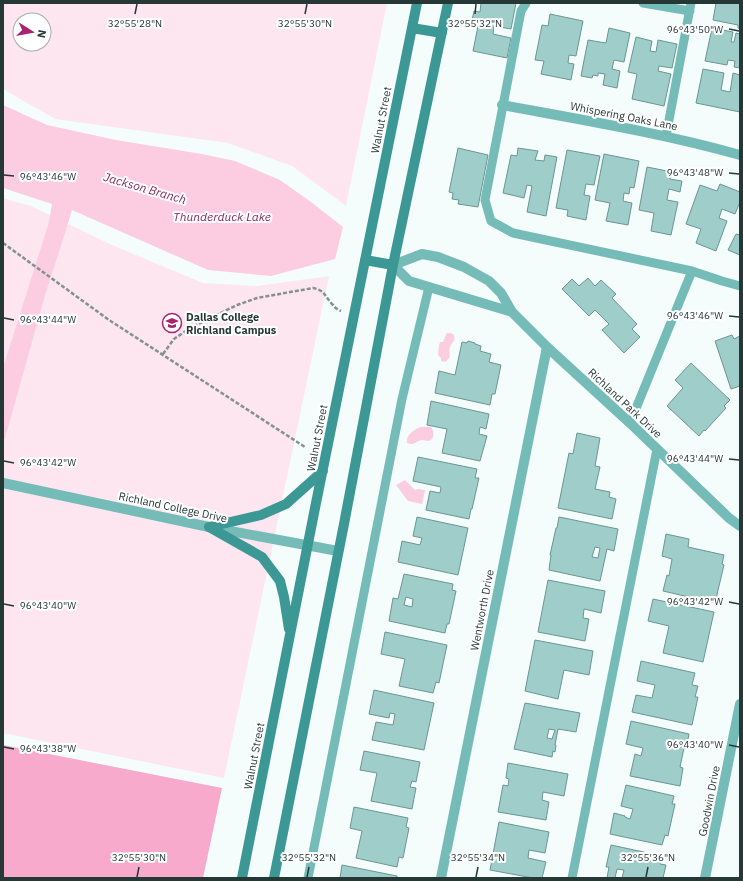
<svg xmlns="http://www.w3.org/2000/svg" width="743" height="881" viewBox="0 0 743 881" font-family="'IBM Plex Sans',sans-serif">
  <rect width="100%" height="100%" fill="#f4fdfc"/>
  <path fill="#fde6ef" fill-rule="evenodd" d="M 3,3 L 387,3 L 346,206 L 292,166 L 228,143 L 55,119 L 3,89 ZM 20,20 L 44,20 L 44,44 L 20,44 Z
    M 3,198 L 31,206 L 112,245 L 203,283 L 257,286 L 329,276 L 224,778 L 3,733 Z"/>
  <path fill="#f7aacc" d="M 3,745 L 222,788 L 203,878 L 3,878 Z"/>
  <path fill="#fccce0" d="M 3,105 L 47,125 L 116,140 L 202,154 L 235,161 L 280,180 L 311,202 L 343,227 L 335,259 L 271,276 L 208,270 L 72,210 L 65,233 L 46,292 L 5,438 L 3,440 L 3,368 L 49,222 L 52,204 L 3,188 Z
    M 447,333 L 451,333 L 454,335 C 456,342 452,341 450,347 C 448,354 453,356 445,362 L 441,361 L 441,358 L 438,355 L 439,346 L 440,342 L 443,342 L 445,337 Z
    M 420,427 L 431,427 C 434,431 435,439 429,441 C 426,441 425,440 422,440 C 415,441 416,446 407,443 C 406,434 413,431 420,427 Z
    M 405,480 L 415,490 L 418,489 L 425,490 L 422,504 L 408,501 L 396,485 Z"/>
  <path fill="#9fcdca" stroke="#6a9693" fill-rule="evenodd" d="M 481,3 L 516,3 L 511,29 L 494,26 L 493,34 L 511,38 L 507,58 L 473,51 L 478,26 L 471,25 L 474,11 L 480,12 Z
    M 716,3 L 740,3 L 740,29 L 738,28 L 738,25 L 713,20 Z
    M 550,14 L 583,21 L 576,56 L 569,55 L 568,63 L 574,64 L 571,80 L 541,74 L 544,61 L 535,60 L 542,25 L 548,26 Z
    M 609,28 L 630,33 L 624,62 L 614,60 L 612,69 L 620,71 L 617,88 L 603,85 L 605,74 L 598,73 L 598,76 L 593,75 L 592,78 L 581,76 L 588,40 L 606,43 Z
    M 712,28 L 733,32 L 731,42 L 734,42 L 736,33 L 740,34 L 740,68 L 734,67 L 735,61 L 728,60 L 727,65 L 705,61 Z
    M 636,37 L 652,41 L 650,51 L 656,52 L 658,40 L 677,44 L 672,68 L 659,66 L 658,71 L 671,74 L 664,106 L 632,99 L 637,74 L 628,72 Z
    M 703,69 L 724,73 L 721,90 L 730,92 L 733,73 L 740,75 L 740,112 L 696,103 Z
    M 458,148 L 488,155 L 478,207 L 458,204 L 459,200 L 452,199 L 453,193 L 449,192 Z
    M 518,148 L 538,151 L 535,160 L 544,161 L 545,155 L 557,157 L 546,216 L 527,212 L 532,186 L 527,185 L 524,198 L 503,193 L 511,155 L 517,156 Z
    M 567,150 L 600,156 L 594,185 L 586,184 L 584,195 L 590,196 L 586,220 L 567,216 L 568,210 L 556,208 Z
    M 604,154 L 639,161 L 634,188 L 630,187 L 629,194 L 624,193 L 623,201 L 632,203 L 628,225 L 606,221 L 610,203 L 595,200 Z
    M 647,167 L 672,172 L 670,179 L 682,181 L 680,192 L 669,189 L 667,200 L 678,202 L 671,235 L 651,231 L 654,213 L 639,210 Z
    M 720,184 L 740,192 L 740,202 L 735,214 L 722,209 L 719,218 L 727,221 L 716,251 L 696,243 L 701,229 L 686,224 L 700,185 L 717,191 Z
    M 736,234 L 740,235 L 740,255 L 728,250 Z
    M 588,278 L 595,286 L 601,280 L 616,294 L 612,298 L 637,324 L 632,329 L 640,337 L 624,353 L 602,330 L 609,324 L 595,310 L 589,316 L 562,289 L 572,279 L 579,286 Z
    M 732,335 L 734,339 L 740,336 L 740,386 L 731,389 L 715,341 Z
    M 468,341 L 475,343 L 475,344 L 481,346 L 480,351 L 491,354 L 489,362 L 501,365 L 495,394 L 492,394 L 490,405 L 435,393 L 439,371 L 455,375 L 462,342 L 467,343 Z
    M 691,363 L 730,400 L 724,406 L 726,408 L 705,431 L 704,430 L 699,436 L 667,406 L 683,388 L 675,380 Z
    M 431,401 L 489,414 L 486,429 L 480,427 L 479,434 L 487,436 L 480,461 L 442,453 L 447,429 L 427,425 Z
    M 577,433 L 600,438 L 595,466 L 600,467 L 595,489 L 610,492 L 609,497 L 616,499 L 612,519 L 558,508 L 569,453 L 573,454 Z
    M 418,457 L 477,469 L 475,478 L 479,478 L 472,509 L 471,509 L 469,519 L 426,510 L 430,491 L 440,493 L 441,487 L 413,481 Z
    M 417,517 L 468,528 L 458,575 L 398,562 L 402,541 L 420,545 L 422,538 L 413,536 Z
    M 559,517 L 618,529 L 614,551 L 607,549 L 600,581 L 549,570 L 551,555 L 550,555 L 556,528 L 557,528 ZM 595,547 L 600,548 L 598,558 L 592,557 Z
    M 666,534 L 689,539 L 688,547 L 724,555 L 722,564 L 724,565 L 715,603 L 663,591 L 667,575 L 669,576 L 672,559 L 662,556 Z
    M 404,574 L 453,584 L 452,590 L 456,591 L 449,624 L 447,624 L 445,633 L 389,621 L 393,598 L 398,599 ZM 406,597 L 413,599 L 412,607 L 404,605 Z
    M 548,580 L 605,591 L 601,613 L 584,609 L 583,618 L 589,619 L 585,641 L 538,632 Z
    M 653,599 L 714,612 L 703,662 L 663,653 L 669,626 L 648,621 Z
    M 385,632 L 447,645 L 439,683 L 436,682 L 433,693 L 399,686 L 405,659 L 381,654 Z
    M 535,640 L 593,651 L 589,675 L 564,670 L 558,699 L 525,691 Z
    M 641,661 L 695,673 L 692,685 L 698,686 L 695,697 L 698,697 L 692,725 L 632,712 L 636,695 L 652,698 L 655,685 L 637,681 Z
    M 374,690 L 434,703 L 424,750 L 372,740 L 376,722 L 393,725 L 395,714 L 390,713 L 389,718 L 369,714 Z
    M 525,703 L 580,713 L 576,732 L 558,729 L 555,745 L 556,745 L 555,752 L 553,751 L 552,757 L 514,749 ZM 549,729 L 555,730 L 552,739 L 547,738 Z
    M 631,721 L 689,734 L 686,749 L 684,748 L 680,767 L 683,768 L 680,786 L 630,776 L 635,754 L 641,756 L 643,748 L 626,744 Z
    M 364,751 L 420,762 L 416,782 L 412,781 L 410,787 L 416,788 L 412,809 L 371,801 L 377,773 L 360,770 Z
    M 508,763 L 568,774 L 564,796 L 543,792 L 542,800 L 549,802 L 546,820 L 498,812 L 503,785 L 508,786 L 509,779 L 506,778 Z
    M 626,785 L 674,796 L 672,804 L 675,804 L 668,836 L 665,835 L 662,845 L 610,834 L 614,813 L 625,816 L 625,817 L 630,819 L 633,809 L 621,806 Z
    M 354,807 L 408,818 L 406,827 L 409,828 L 403,858 L 399,857 L 397,867 L 356,858 L 362,831 L 350,828 Z
    M 499,822 L 549,832 L 545,853 L 529,850 L 528,858 L 546,862 L 542,878 L 533,878 L 490,870 Z
    M 611,845 L 662,856 L 660,864 L 666,865 L 663,878 L 622,878 L 624,870 L 617,869 L 615,878 L 607,878 L 609,867 L 606,867 Z
    M 342,865 L 397,876 L 397,878 L 340,878 Z"/>
  <g fill="none" stroke-linecap="round" stroke-linejoin="round">
    <path stroke="#839190" stroke-width="2.5" stroke-dasharray="4 2" stroke-linecap="butt" d="M 3,243 L 109,320 L 305,447
      M 163,354 L 174,339 L 190,328 L 237,305 L 257,298 L 313,288 C 325,290 325,297 333,305 C 335,308 338,310 341,311"/>
    <path stroke="#75bcb9" stroke-width="9" d="M 526,3 L 521,11 L 485,200 L 491,221 L 513,233 L 692,271 L 722,281 L 740,286
      M 643,3 L 690,11
      M 666,136 L 691,3
      M 630,423 L 692,271
      M 308,878 L 402,399 L 429,287
      M 572,878 L 657,449"/>
    <path stroke="#75bcb9" stroke-width="10" d="M 502,105 C 582,120 662,133 740,155
      M 512,312 L 409,281 L 393,265 L 422,254 L 438,257 L 464,267 L 489,281 L 501,293 L 512,312 L 547,347 L 630,423 L 729,518 L 740,526
      M 3,483 L 209,527 L 338,551
      M 441,878 L 547,347
      M 705,878 L 740,704"/>
    <path stroke="#3c9895" stroke-width="10" d="M 412,28 L 442,33
      M 365,260 L 393,265
      M 209,527 L 262,557 L 280,581 L 284,597 L 289,629
      M 209,527 L 261,515 L 286,504 L 323,471
      M 242,878 L 315,508 L 417,3
      M 274,878 L 344,524 L 393,265 L 448,3"/>
  </g>
  <path fill="none" stroke="#253836" stroke-width="1.5" d="M 135,14 L 137,4M 305,14 L 307,4M 475,14 L 476,4M 729,29 L 739,31M 729,173 L 739,174M 4,175 L 14,176M 729,316 L 739,317M 4,318 L 14,320M 729,459 L 739,460M 4,461 L 14,463M 729,602 L 739,604M 4,604 L 14,606M 729,745 L 739,747M 4,747 L 14,749M 137,877 L 139,867M 307,877 L 309,867M 476,877 L 478,867M 646,877 L 648,867"/>
  <defs>
    <g id="university-ring" transform="scale(1)"><circle r="9.5" fill="#fff" stroke="#a8246e" stroke-width="1.5"/><path d="M0-5L7-2L0 1L-7-2ZM-4 1L0 2.5L4 1V4Q0 6-4 4Z" fill="#a8246e"/></g>
  </defs>
  <g fill-rule="evenodd">
    <use href="#university-ring" x="172" y="323"/>
  </g>
  <g text-anchor="middle" dominant-baseline="central" stroke-width="4" stroke-linejoin="round" paint-order="stroke">
    <g font-size="11" fill="#253836" stroke="#fff">
      <text transform="translate(624 116) rotate(11)">Whispering Oaks Lane</text>
      <text transform="translate(381 120) rotate(-79)">Walnut Street</text>
      <text transform="translate(625 403) rotate(43)">Richland Park Drive</text>
      <text transform="translate(317 438) rotate(-79)">Walnut Street</text>
      <text transform="translate(173 507) rotate(12)">Richland College Drive</text>
      <text transform="translate(482 610) rotate(-79)">Wentworth Drive</text>
      <text transform="translate(254 756) rotate(-79)">Walnut Street</text>
      <text transform="translate(709 801) rotate(-79)">Goodwin Drive</text>
    </g>
    <g font-size="11" font-weight="bold" fill="#253836" stroke="#fff" text-anchor="start">
      <text x="186" y="317">Dallas College<tspan x="186" dy="13">Richland Campus</tspan></text>
    </g>
    <g font-size="12" font-style="italic" fill="#822a58" stroke="#fff">
      <text transform="translate(145 188) rotate(16)">Jackson Branch</text>
      <text x="222" y="216">Thunderduck Lake</text>
    </g>
  </g>
  <g font-size="10" text-anchor="middle" fill="#253836" stroke="#fff" stroke-width="4" stroke-linejoin="round" paint-order="stroke">
    <text x="135" y="27">32°55'28"N</text>
    <text x="305" y="27">32°55'30"N</text>
    <text x="475" y="27">32°55'32"N</text>
    <text x="695" y="33">96°43'50"W</text>
    <text x="695" y="176">96°43'48"W</text>
    <text x="48" y="180">96°43'46"W</text>
    <text x="695" y="319">96°43'46"W</text>
    <text x="48" y="323">96°43'44"W</text>
    <text x="695" y="462">96°43'44"W</text>
    <text x="48" y="466">96°43'42"W</text>
    <text x="695" y="605">96°43'42"W</text>
    <text x="48" y="609">96°43'40"W</text>
    <text x="695" y="748">96°43'40"W</text>
    <text x="48" y="752">96°43'38"W</text>
    <text x="139" y="861">32°55'30"N</text>
    <text x="309" y="861">32°55'32"N</text>
    <text x="478" y="861">32°55'34"N</text>
    <text x="648" y="861">32°55'36"N</text>
  </g>
  <rect width="743" height="881" fill="none" stroke="#253836" stroke-width="8"/>
  <g transform="translate(32 32) rotate(101)"><circle r="19" fill="#ffffff" stroke="#a8afaf"/>
  <path d="M0-3L7 15L0 10L-7 15Z" fill="#a8246e"/>
  <text y="-6" font-size="11" font-weight="bold" text-anchor="middle" fill="#253836">N</text>
  </g>
</svg>
